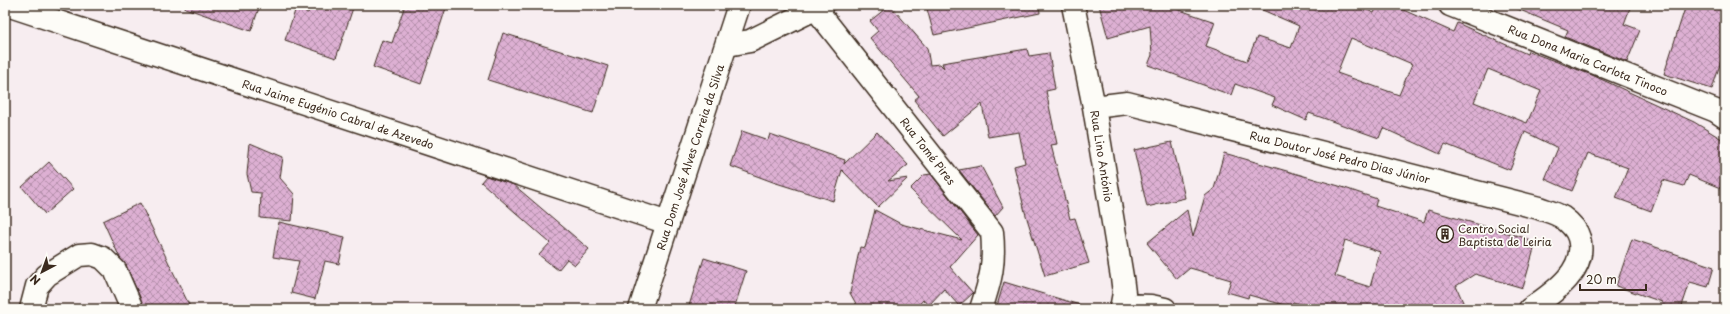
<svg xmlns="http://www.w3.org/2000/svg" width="1730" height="314" viewBox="0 0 1730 314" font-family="'Playpen Sans',sans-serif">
  <defs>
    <pattern id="building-cross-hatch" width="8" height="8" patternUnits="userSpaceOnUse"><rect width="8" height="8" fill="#ddb0d3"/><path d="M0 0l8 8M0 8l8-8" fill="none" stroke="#b48fab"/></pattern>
  </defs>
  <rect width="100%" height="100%" fill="#f7edf0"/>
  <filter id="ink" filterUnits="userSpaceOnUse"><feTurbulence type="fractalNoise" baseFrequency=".025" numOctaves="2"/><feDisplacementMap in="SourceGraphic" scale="8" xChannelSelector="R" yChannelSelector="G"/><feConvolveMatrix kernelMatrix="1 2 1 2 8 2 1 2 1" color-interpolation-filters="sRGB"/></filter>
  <g filter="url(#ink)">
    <path fill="url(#building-cross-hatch)" stroke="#3b2a1e" fill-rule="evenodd" d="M 186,5 L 260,5 L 251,31 L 185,8 Z
      M 311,5 L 354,5 L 336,58 L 285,40 L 296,8 L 308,13 Z
      M 405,5 L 447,5 L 421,84 L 373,67 L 382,40 L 392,43 Z
      M 890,5 L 927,48 L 930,65 L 940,64 L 944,68 L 942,63 L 1027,49 L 1029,56 L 1049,53 L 1055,89 L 1046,91 L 1057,144 L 1051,145 L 1070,219 L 1075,218 L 1089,263 L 1045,276 L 1025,212 L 1014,166 L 1025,163 L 1019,132 L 988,137 L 982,104 L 943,136 L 914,100 L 919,96 L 870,38 L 878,31 L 870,21 Z
      M 926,5 L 1039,5 L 1040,13 L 934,35 Z
      M 1099,5 L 1165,5 L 1215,22 L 1206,46 L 1247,61 L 1257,37 L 1291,48 L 1299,26 L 1251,5 L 1356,5 L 1374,13 L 1378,5 L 1392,5 L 1453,32 L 1457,23 L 1527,54 L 1528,51 L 1592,75 L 1694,122 L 1725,141 L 1725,190 L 1689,175 L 1684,186 L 1663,180 L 1651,211 L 1616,198 L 1628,168 L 1588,153 L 1572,191 L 1545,179 L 1558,148 L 1525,132 L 1510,170 L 1445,144 L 1440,154 L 1383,128 L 1379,138 L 1309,113 L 1306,120 L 1272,105 L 1275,98 L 1235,84 L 1231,95 L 1148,65 L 1152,55 L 1150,26 L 1108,38 ZM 1351,38 L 1412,64 L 1399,95 L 1337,73 ZM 1488,69 L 1541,91 L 1527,123 L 1474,102 Z
      M 1508,5 L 1631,5 L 1624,24 L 1640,30 L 1627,62 L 1565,37 L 1568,30 Z
      M 1686,5 L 1725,5 L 1725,49 L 1712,89 L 1664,74 Z
      M 503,33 L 608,66 L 593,113 L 488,80 Z
      M 742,131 L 768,140 L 770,134 L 845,160 L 844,164 L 877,132 L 908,165 L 888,181 L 908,178 L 878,207 L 842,170 L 833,201 L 773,182 L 730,166 Z
      M 1172,142 L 1185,198 L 1147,207 L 1134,150 Z
      M 250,143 L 283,157 L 280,178 L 294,194 L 292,221 L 260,218 L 261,193 L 251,192 L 247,174 Z
      M 1224,153 L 1339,186 L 1377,199 L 1375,206 L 1424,222 L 1428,210 L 1529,239 L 1526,247 L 1534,249 L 1523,288 L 1475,274 L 1456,286 L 1466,309 L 1319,309 L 1293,302 L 1291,307 L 1249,295 L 1248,298 L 1227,292 L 1231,280 L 1190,268 L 1177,279 L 1147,243 L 1187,210 L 1193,237 L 1205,196 L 1214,189 ZM 1345,240 L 1380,252 L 1370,287 L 1335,276 Z
      M 49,162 L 73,189 L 45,214 L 22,187 Z
      M 981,166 L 1003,207 L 995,216 L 959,170 Z
      M 931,174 L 978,235 L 950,267 L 973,293 L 959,306 L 944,289 L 929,305 L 923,300 L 915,309 L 859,309 L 850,293 L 860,247 L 865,248 L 875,210 L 901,224 L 962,240 L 910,189 L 924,175 Z
      M 486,176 L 514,185 L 589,249 L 575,265 L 567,259 L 558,270 L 539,255 L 550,243 L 481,182 Z
      M 140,203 L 165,255 L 191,309 L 145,309 L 126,265 L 120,258 L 103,221 Z
      M 279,222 L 345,237 L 339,264 L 325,261 L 315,299 L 291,293 L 299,261 L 273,257 Z
      M 1632,239 L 1714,267 L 1708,287 L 1690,282 L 1681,309 L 1675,309 L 1661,305 L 1662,302 L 1616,286 Z
      M 704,258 L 746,271 L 734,309 L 688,309 Z
      M 1004,282 L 1083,306 L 1082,309 L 996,309 Z"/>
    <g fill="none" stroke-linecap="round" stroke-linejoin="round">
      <g stroke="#3b2a1e" stroke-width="25">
        <path id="street" d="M 7,5 L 668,223
          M 1073,5 L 1094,107 L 1122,277 L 1124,293 L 1121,309
          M 1450,5 L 1716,111 L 1725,117
          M 815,8 L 992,232 C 995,264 991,279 981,309
          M 727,45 L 750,41 L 823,5
          M 1094,107 L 1127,103 L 1539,208 C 1547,211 1555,213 1562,217 C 1569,222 1577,230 1579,238 C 1588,270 1553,293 1530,309
          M 1122,305 L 1151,306 L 1165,309
          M 31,309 L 37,286 L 47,275 L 79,255 L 92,254 L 103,258 L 115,270 L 132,309"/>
      </g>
      <g stroke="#3b2a1e" stroke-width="25">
        <path id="secondary" d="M 640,309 L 739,5"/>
      </g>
      <use href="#street" stroke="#fdfcf7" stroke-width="22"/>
      <use href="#secondary" stroke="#fdfcf7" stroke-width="22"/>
    </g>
  </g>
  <defs>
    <g id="building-ring" transform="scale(0.9)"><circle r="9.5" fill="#fdfcf7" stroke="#3b2a1e" stroke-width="1.5"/><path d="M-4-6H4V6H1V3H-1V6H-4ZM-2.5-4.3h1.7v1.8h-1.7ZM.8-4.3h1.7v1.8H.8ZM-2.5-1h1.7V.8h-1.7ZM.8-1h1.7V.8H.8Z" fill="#3b2a1e"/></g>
  </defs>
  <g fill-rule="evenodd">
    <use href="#building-ring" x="1445" y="234"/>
  </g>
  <g text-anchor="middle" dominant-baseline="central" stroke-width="3.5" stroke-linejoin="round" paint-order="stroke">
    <g font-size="11" fill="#3b2a1e" stroke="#fdfcf7">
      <text transform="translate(1588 60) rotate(22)">Rua Dona Maria Carlota Tinoco</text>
      <text transform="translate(338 114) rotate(18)">Rua Jaime Eugénio Cabral de Azevedo</text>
      <text transform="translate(928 151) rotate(52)">Rua Tomé Pires</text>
      <text transform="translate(1102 156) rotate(81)">Rua Lino António</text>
      <text transform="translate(690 157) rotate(-72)">Rua Dom José Alves Correia da Silva</text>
      <text transform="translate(1340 157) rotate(14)">Rua Doutor José Pedro Dias Júnior</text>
    </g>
    <g font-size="11" fill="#3b2a1e" stroke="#fdfcf7" text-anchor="start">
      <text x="1458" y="228">Centro Social<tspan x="1458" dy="13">Baptista de Leiria</tspan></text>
    </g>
  </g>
  <rect width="1730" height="314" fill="none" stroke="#fdfcf7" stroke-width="20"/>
  <rect x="10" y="10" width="1710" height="294" fill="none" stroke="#3b2a1e" stroke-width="1.5" filter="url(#ink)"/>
  <g transform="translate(42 272) rotate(221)" stroke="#fdfcf7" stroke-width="3" paint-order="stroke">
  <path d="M0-3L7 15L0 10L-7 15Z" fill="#3b2a1e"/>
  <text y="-6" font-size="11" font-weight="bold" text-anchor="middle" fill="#3b2a1e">N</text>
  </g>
  <path d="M1580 284v6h66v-6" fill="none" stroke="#3b2a1e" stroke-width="2"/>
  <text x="1586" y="284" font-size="12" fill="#3b2a1e" stroke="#fdfcf7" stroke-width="3" paint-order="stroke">20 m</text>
</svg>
